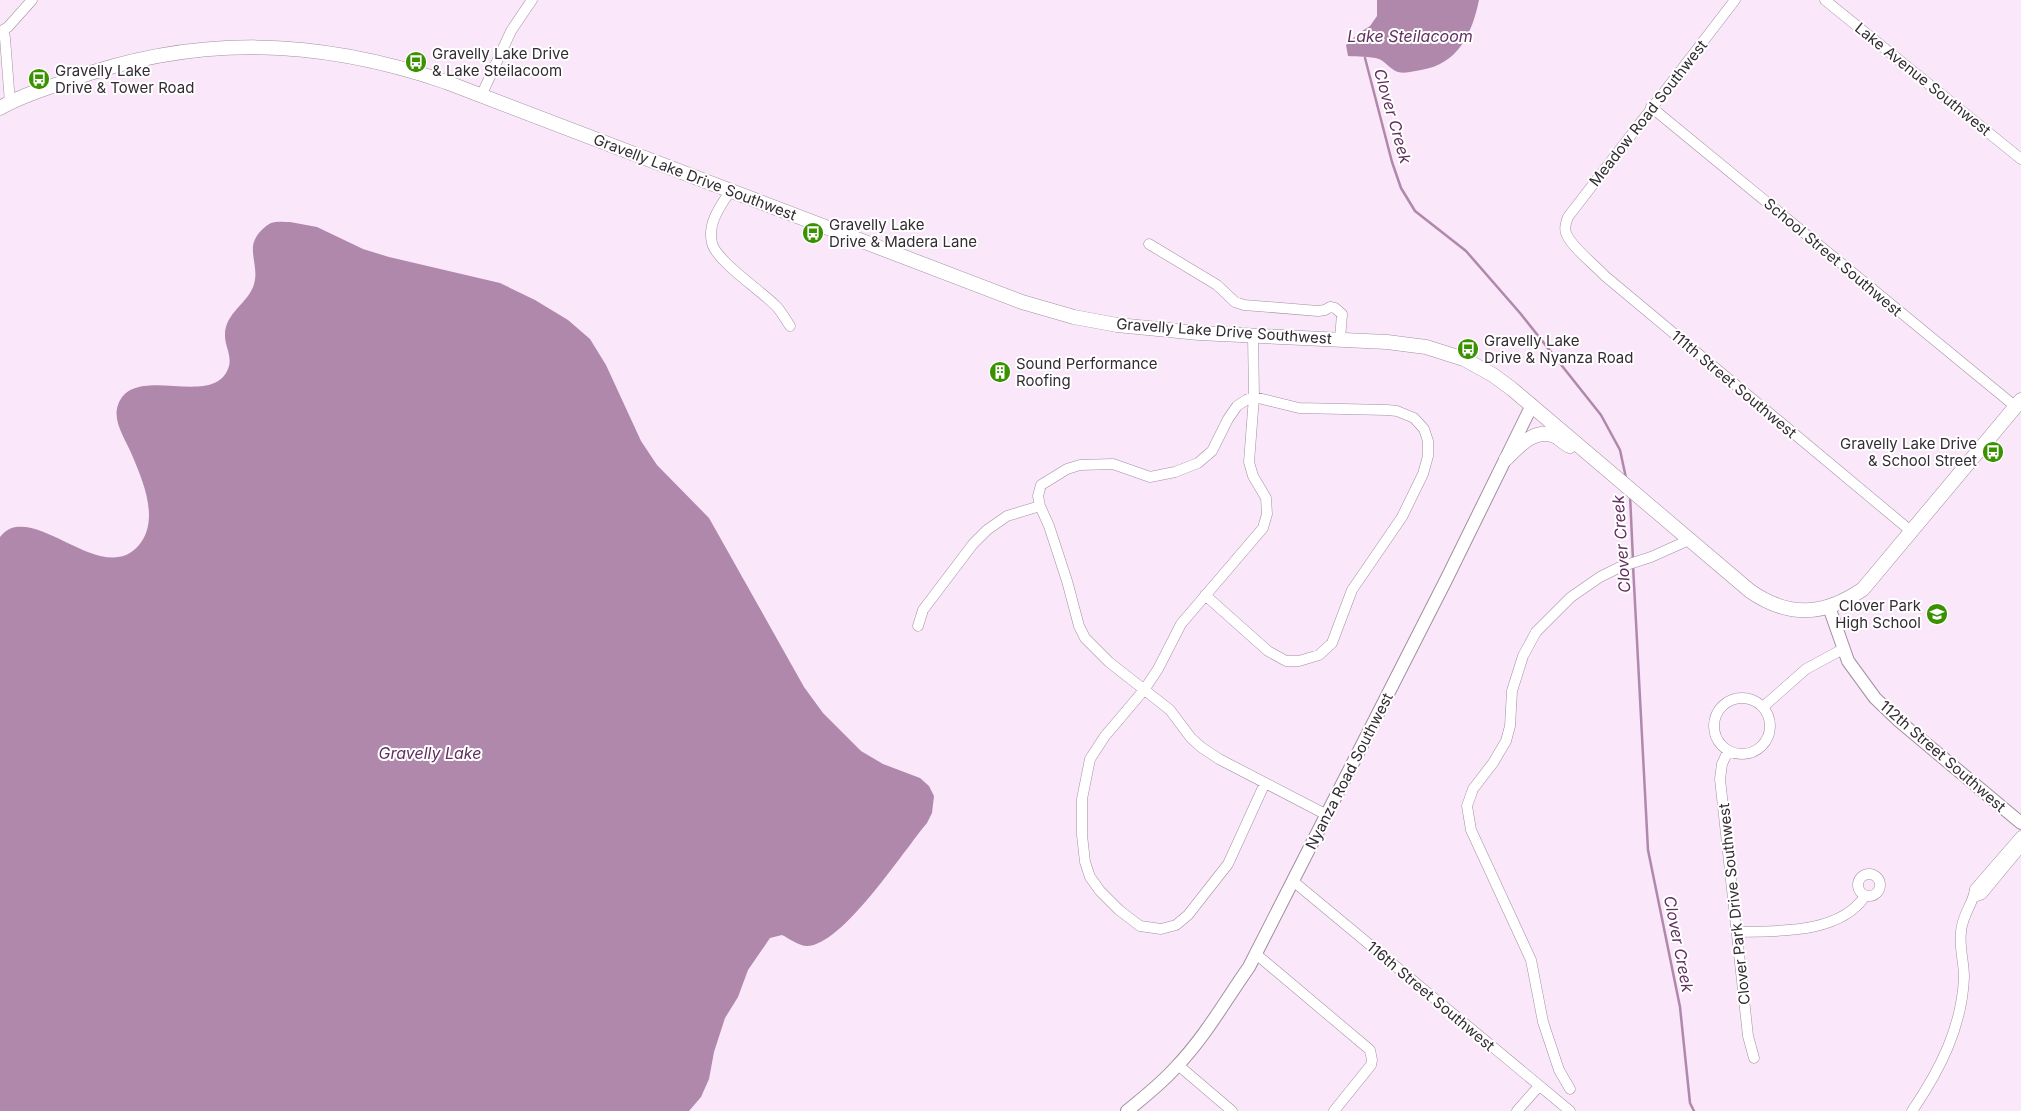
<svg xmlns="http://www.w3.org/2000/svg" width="2021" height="1111" viewBox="0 0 2021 1111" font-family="Inter,sans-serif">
  <rect width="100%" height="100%" fill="#fae7f9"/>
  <path fill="#af88ac" d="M 1377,0 L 1479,0 C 1472,34 1458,64 1421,70 C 1414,71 1406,74 1398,72 C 1391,70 1386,62 1379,59 C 1370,56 1357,57 1348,56 L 1346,45 L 1359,33 L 1370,26 L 1377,16 Z
    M 290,222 L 317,227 L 363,249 L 389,257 L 500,283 L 535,300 L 568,320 L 590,339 L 606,365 L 641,441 L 657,465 L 709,518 L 804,687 L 823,713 L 861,751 L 883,764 L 920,778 L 929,786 L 934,796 L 932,813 L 927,823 C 904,850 842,946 807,946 C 799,946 790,939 782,935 L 770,938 L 748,970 L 738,997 L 725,1018 L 714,1052 L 709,1079 L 701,1097 L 689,1111 L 0,1111 L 0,537 C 4,532 9,528 16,527 C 53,522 107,583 139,545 C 160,520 143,481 132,455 C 126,440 112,421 118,405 C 133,362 212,409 228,369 C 233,357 225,347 225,336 C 224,313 249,303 254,284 C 258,271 252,259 253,246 C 254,237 263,227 271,223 C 276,221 285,222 290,222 Z"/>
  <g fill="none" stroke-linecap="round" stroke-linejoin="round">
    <path stroke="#af88ac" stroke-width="2.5" d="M 1365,58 L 1392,162 L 1401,188 L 1415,211 L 1466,251 L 1520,313 L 1601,415 L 1620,450 L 1626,478
      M 1630,495 L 1633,560
      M 1633,565 L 1648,850 L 1680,1007 L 1690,1103 L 1694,1111"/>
    <g stroke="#a190a0" stroke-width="11">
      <path id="minor" d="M 1735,0 L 1568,217 C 1566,222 1564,228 1566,233 C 1571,247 1595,265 1605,276 L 1912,532
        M 1825,0 L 2021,159
        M 3,30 L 5,38 L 10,103
        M 3,30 L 8,27 L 32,0
        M 481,96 L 511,31 L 532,0
        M 1651,107 L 2016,407
        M 731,190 C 721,205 707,223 712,243 C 716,261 763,292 777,307 C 782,313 786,320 790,326
        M 1149,244 L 1217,285 L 1235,302 L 1244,305 L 1318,311 L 1325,310 L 1330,307 L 1335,308 L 1342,314 L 1340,339
        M 1253,336 L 1254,397 L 1249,462 L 1253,476 L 1266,498 L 1267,514 L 1263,528 L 1181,624 L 1158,669 L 1144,690 L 1105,736 L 1090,759 L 1082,799 L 1082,835 L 1085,862 L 1090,877 L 1100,891 L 1119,910 L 1140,926 L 1161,929 L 1176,925 L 1188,915 L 1228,864 L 1265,783
        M 1205,595 L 1268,651 L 1286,661 L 1299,661 L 1319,655 L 1332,643 L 1352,590 L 1402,517 L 1423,474 L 1428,456 L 1428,441 L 1424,429 L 1414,418 L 1397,411 L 1387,410 L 1299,408 L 1254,397 L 1246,400 L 1237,406 L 1228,419 L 1212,451 L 1198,463 L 1175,472 L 1150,477 L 1113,464 L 1080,465 L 1067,469 L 1041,485 L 1038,496 L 1040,506 L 1049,526 L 1067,581 L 1079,626 L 1085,638 L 1109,662 L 1170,710 L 1191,738 L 1201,747 L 1219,759 L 1327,815
        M 918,626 L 923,610 L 973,544 L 987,530 L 1007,516 L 1040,506
        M1714 726a28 28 0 1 1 56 0a28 28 0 1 1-56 0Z
        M 1763,707 L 1806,669 L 1843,649
        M 1728,751 L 1722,764 L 1720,779 L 1748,1036 L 1754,1058
        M1858 885a11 11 0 1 1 22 0a11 11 0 1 1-22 0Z
        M 1293,881 L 1570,1111
        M 1974,897 L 1982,894 L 2021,847
        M 1737,932 C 1778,931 1840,934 1865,896
        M 1256,954 L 1370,1050 L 1372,1060 L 1371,1065 L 1334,1111
        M 1178,1065 L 1232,1111
        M 1570,1089 L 1559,1070 L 1543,1022 L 1531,960 L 1471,830 L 1467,806 L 1473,789 L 1493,763 L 1506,741 L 1510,726 L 1512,691 L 1523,656 L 1536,632 L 1571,597 L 1600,577 L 1620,567 L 1651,557 L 1689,540
        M 1517,1111 L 1539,1086
        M 1912,1111 C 1940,1070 1962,1027 1964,977 C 1964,962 1959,947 1961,932 C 1962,914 1974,903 1975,889 L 2021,836"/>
    </g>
    <g stroke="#a190a0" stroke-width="14">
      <path id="tertiary" d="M 1829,607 L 1848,661 L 1875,698 L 1899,721 L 2021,823
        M 1127,1111 C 1144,1097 1162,1083 1176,1067 C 1205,1037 1225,1001 1249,967 L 1447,578 L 1532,405"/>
    </g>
    <g stroke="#a190a0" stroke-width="15">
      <path id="secondary" d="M 0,108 C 20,96 44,89 67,81 C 196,34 317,38 446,82 L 1022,302 L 1074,317 L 1117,325 L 1199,333 L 1387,342 L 1426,347 L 1464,359 L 1493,375 L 1512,389 L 1750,591 C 1789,618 1824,616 1863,589 L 2021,400
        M 1506,459 C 1519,446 1536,426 1557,437 C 1561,440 1565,444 1570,446"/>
    </g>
    <use href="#minor" stroke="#fff" stroke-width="10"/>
    <use href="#tertiary" stroke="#fff" stroke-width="12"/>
    <use href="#secondary" stroke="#fff" stroke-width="14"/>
  </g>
  <defs>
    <g id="bus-disc" transform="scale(1.125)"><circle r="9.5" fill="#3a9200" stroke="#fff"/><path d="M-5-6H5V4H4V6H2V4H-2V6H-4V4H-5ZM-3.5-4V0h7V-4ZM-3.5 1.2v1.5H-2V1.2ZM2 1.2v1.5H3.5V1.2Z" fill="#fff"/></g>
    <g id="building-disc" transform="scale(1.125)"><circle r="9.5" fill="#3a9200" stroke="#fff"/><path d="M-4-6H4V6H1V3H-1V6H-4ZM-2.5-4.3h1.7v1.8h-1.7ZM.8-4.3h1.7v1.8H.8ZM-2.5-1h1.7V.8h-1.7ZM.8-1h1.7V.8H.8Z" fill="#fff"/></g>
    <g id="school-disc" transform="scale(1.125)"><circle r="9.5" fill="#3a9200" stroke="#fff"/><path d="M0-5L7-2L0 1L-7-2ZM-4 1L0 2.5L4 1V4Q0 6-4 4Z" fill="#fff"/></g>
  </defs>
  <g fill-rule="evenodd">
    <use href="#bus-disc" x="416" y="62"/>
    <use href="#bus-disc" x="39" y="79"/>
    <use href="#bus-disc" x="813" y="233"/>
    <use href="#bus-disc" x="1468" y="349"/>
    <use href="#building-disc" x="1000" y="372"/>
    <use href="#bus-disc" x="1993" y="452"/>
    <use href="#school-disc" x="1937" y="614"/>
  </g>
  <g text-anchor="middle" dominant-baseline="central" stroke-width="4" stroke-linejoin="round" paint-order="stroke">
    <g font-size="15" fill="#332c33" stroke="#fff" text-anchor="start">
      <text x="432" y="53">Gravelly Lake Drive<tspan x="432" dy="17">&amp; Lake Steilacoom</tspan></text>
      <text x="55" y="70">Gravelly Lake<tspan x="55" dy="17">Drive &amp; Tower Road</tspan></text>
      <text x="829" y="224">Gravelly Lake<tspan x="829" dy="17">Drive &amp; Madera Lane</tspan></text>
      <text x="1484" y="340">Gravelly Lake<tspan x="1484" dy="17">Drive &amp; Nyanza Road</tspan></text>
      <text x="1016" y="363">Sound Performance<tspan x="1016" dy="17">Roofing</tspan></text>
      <text x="1977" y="443" text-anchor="end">Gravelly Lake Drive<tspan x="1977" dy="17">&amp; School Street</tspan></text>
      <text x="1921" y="605" text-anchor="end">Clover Park<tspan x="1921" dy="17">High School</tspan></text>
    </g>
    <g font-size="15" fill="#332c33" stroke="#fff">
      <text transform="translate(1923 79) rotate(39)">Lake Avenue Southwest</text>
      <text transform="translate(1648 113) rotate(-52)">Meadow Road Southwest</text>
      <text transform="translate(695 177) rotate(21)">Gravelly Lake Drive Southwest</text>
      <text transform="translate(1833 257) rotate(40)">School Street Southwest</text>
      <text transform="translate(1224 331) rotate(4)">Gravelly Lake Drive Southwest</text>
      <text transform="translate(1734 384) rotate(40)">111th Street Southwest</text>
      <text transform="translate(1943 756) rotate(41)">112th Street Southwest</text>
      <text transform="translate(1349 771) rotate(-63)">Nyanza Road Southwest</text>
      <text transform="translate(1734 904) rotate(-96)">Clover Park Drive Southwest</text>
      <text transform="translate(1431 996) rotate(40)">116th Street Southwest</text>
    </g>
    <g font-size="16" font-style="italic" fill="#612f5f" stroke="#fff">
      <text x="1410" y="36">Lake Steilacoom</text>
      <text transform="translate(1393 116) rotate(74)">Clover Creek</text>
      <text transform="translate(1621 544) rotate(-94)">Clover Creek</text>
      <text x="430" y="753">Gravelly Lake</text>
      <text transform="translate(1679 944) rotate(79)">Clover Creek</text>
    </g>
  </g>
</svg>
